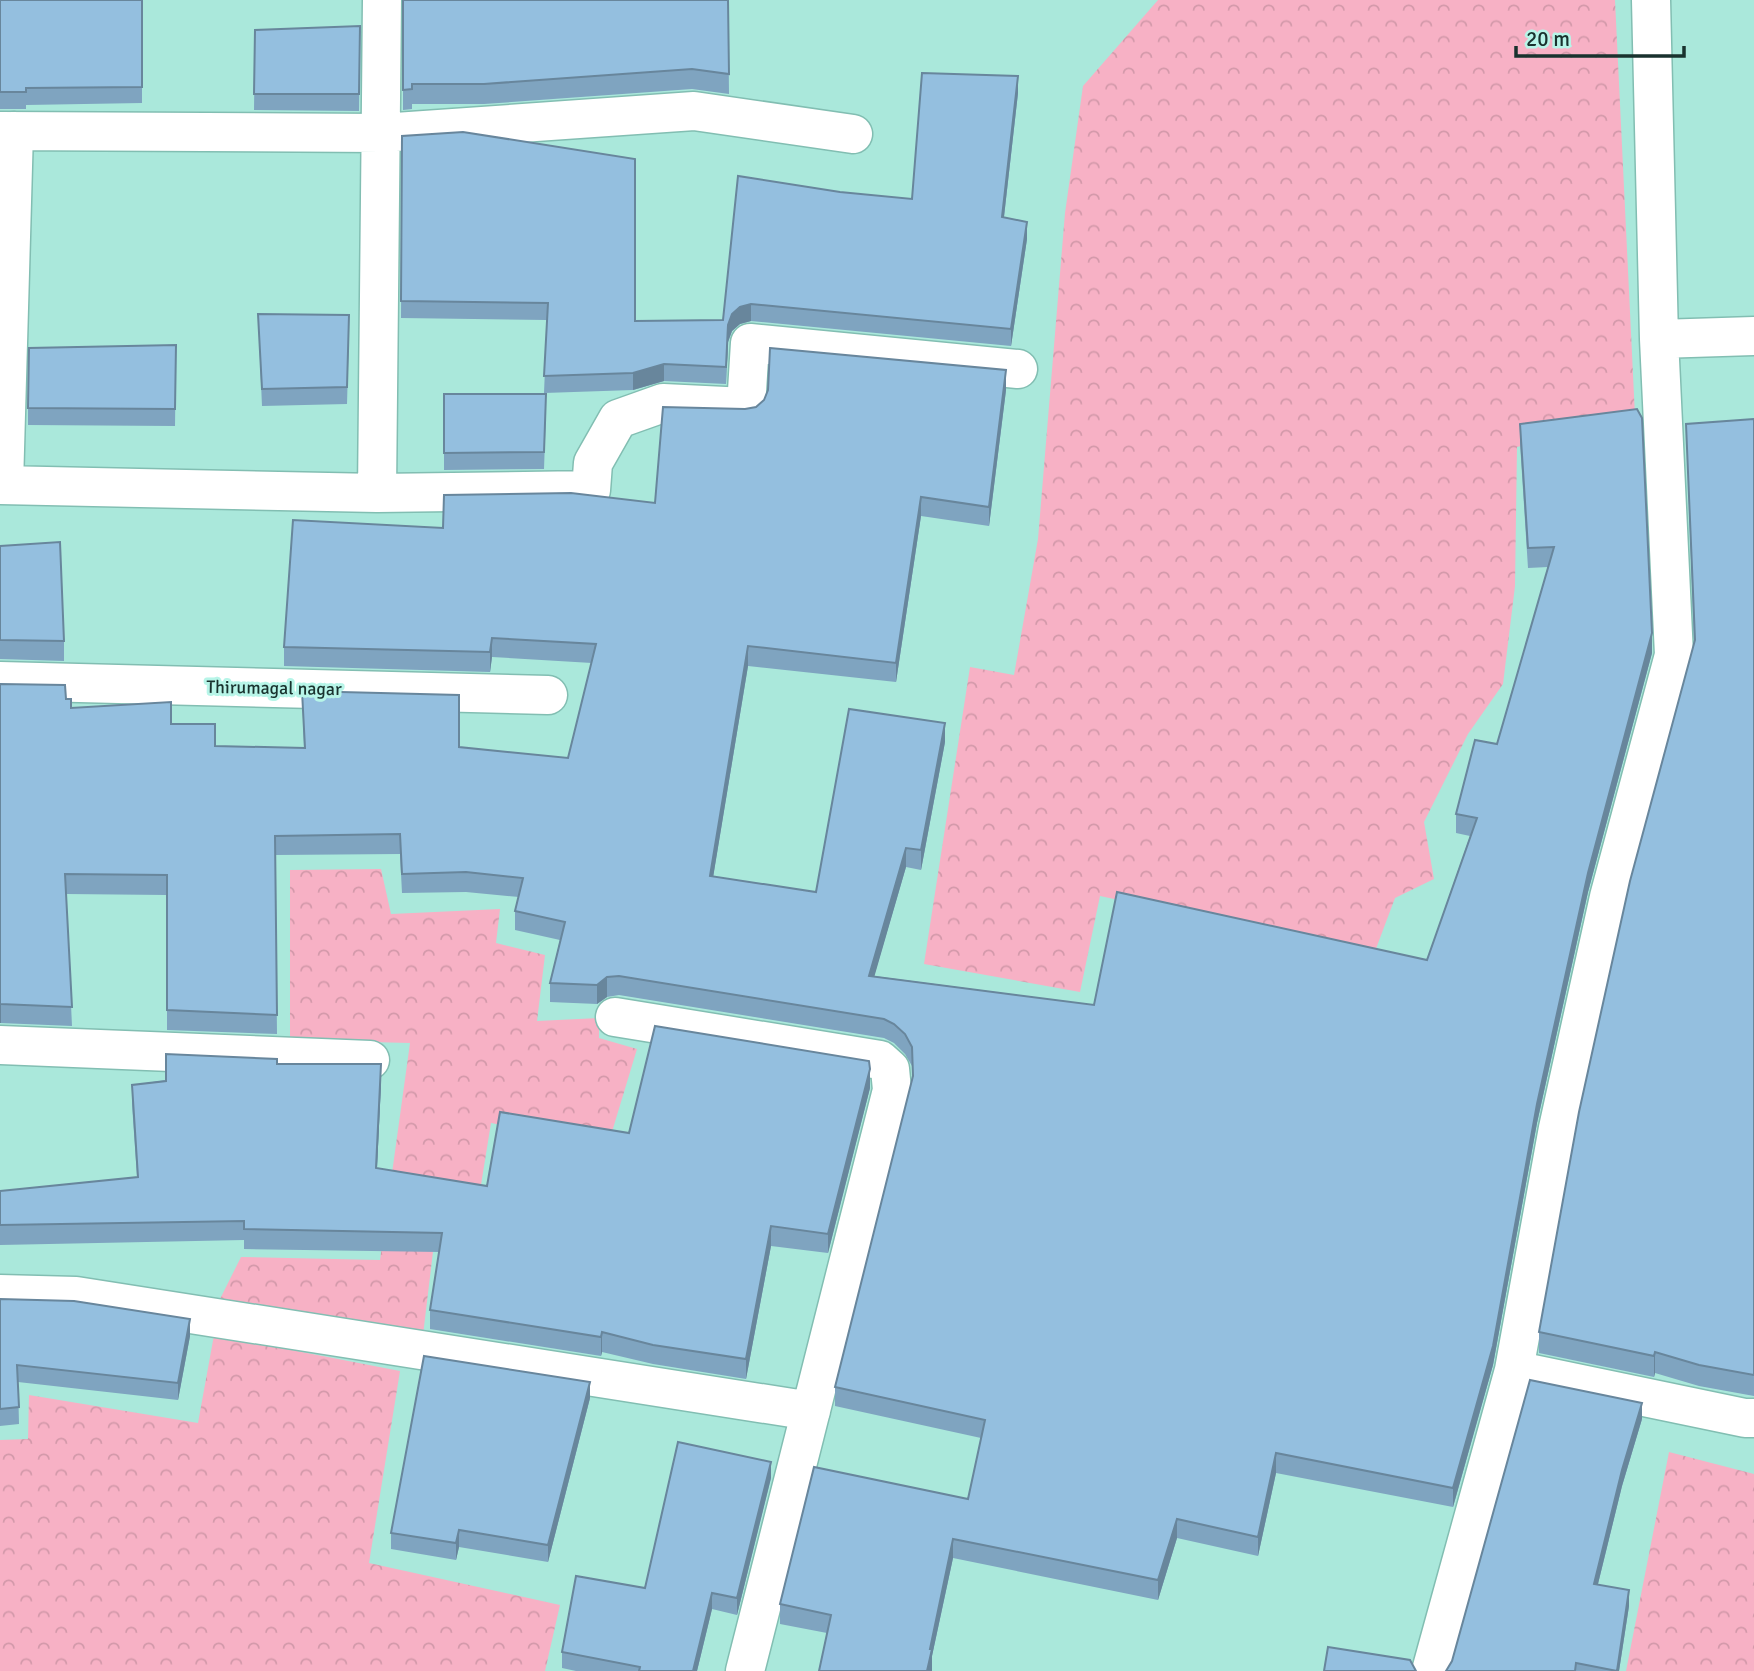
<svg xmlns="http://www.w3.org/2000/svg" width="1754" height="1671" viewBox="0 0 1754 1671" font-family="Signika,sans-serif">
  <defs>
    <pattern id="forest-crowns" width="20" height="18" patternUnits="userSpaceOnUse" patternTransform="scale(1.75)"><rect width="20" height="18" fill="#f7b1c5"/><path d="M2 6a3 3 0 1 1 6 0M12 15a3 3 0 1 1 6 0" fill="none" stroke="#d399aa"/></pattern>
  </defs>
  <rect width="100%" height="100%" fill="#aae8db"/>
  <path fill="url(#forest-crowns)" d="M 1158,0 L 1615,0 L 1635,416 L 1517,447 L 1515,586 L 1503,684 L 1468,734 L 1424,822 L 1434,879 L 1395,898 L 1374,954 L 1100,896 L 1080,992 L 924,964 L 970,667 L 1014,675 L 1038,539 L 1065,213 L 1083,86 Z
    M 381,869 L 391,914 L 500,909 L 496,943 L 545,955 L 537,1021 L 599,1018 L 599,1038 L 637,1049 L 608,1145 L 491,1123 L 480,1191 L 441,1185 L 423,1335 L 215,1309 L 241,1257 L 380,1260 L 410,1043 L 290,1040 L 290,870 Z
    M 214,1335 L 400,1371 L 369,1563 L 560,1605 L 545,1671 L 0,1671 L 0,1440 L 28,1439 L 29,1395 L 198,1423 Z
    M 1669,1452 L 1754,1474 L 1754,1671 L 1626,1671 Z"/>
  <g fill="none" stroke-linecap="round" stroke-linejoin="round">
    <g stroke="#82beb2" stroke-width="41">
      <path id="street" d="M 0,131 L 381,133 L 694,111 L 853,134
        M 1659,339 L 1754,336
        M 0,485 L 377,493 L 591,490 L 593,463 L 618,419 L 663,403 L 746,407 L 750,343 L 1018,369
        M 4,485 L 14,131
        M 377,493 L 382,0
        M 0,681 L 548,695
        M 615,1017 L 880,1060 L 890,1069 L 892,1090 L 745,1671
        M 0,1045 L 370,1060
        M 0,1294 L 76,1296 L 811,1411
        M 1514,1370 L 1745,1418 L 1754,1418
        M 1431,1671 L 1514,1370 L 1558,1128 L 1609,897 L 1674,655 L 1659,339 L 1651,0"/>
    </g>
    <use href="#street" stroke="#fff" stroke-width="38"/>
  </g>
  <path fill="#7fa4c0" d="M 0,0 L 142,0 L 142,103 L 26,105 L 26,109 L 0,109 Z
    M 403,0 L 728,0 L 729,94 L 692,89 L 484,104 L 412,104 L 412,109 L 403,110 Z
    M 360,26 L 359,111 L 254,110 L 255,30 Z
    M 1018,93 L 1004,217 L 1027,239 L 1011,346 L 751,321 L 740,324 L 732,331 L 728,342 L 726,384 L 664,381 L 633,390 L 544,393 L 547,320 L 401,318 L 402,136 L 635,321 L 723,320 L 840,192 L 912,199 Z
    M 258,314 L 349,332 L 347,404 L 262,406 Z
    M 176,345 L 175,426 L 28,425 L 28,408 Z
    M 1006,390 L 989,526 L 921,516 L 896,682 L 748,666 L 713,877 L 816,892 L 945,742 L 921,870 L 906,867 L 874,976 L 1094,1005 L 1427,960 L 1470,836 L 1456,833 L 1456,814 L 1497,744 L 1548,567 L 1528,568 L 1520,443 L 1520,424 L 1652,653 L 1588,892 L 1537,1123 L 1493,1365 L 1453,1507 L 1276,1473 L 1258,1556 L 1177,1538 L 1158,1600 L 953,1558 L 932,1656 L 932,1669 L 827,1633 L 780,1624 L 780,1604 L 968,1499 L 981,1438 L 835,1406 L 835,1387 L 912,1080 L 912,1066 L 905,1054 L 894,1043 L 884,1038 L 619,995 L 607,997 L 597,1004 L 550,1002 L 550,983 L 560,940 L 515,930 L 515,911 L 519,897 L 466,892 L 402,893 L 400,854 L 275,855 L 277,1034 L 167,1030 L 167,895 L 66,894 L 72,1026 L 0,1023 L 0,684 L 66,699 L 71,708 L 171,724 L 215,746 L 304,748 L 302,691 L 459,747 L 568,758 L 592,663 L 492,657 L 490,672 L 284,666 L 284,647 L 443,528 L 655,503 L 745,409 Z
    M 444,394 L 546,411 L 544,469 L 444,470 Z
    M 1754,419 L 1754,1396 L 1699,1386 L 1655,1373 L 1654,1377 L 1539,1353 L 1539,1332 L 1694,642 L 1686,424 Z
    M 0,546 L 64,641 L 64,661 L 0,659 Z
    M 277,1064 L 381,1083 L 377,1168 L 487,1186 L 629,1133 L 870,1088 L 828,1253 L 771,1246 L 746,1379 L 653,1364 L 602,1352 L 601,1356 L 430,1329 L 430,1310 L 439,1252 L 244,1249 L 244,1240 L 0,1245 L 0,1191 L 137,1177 L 132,1104 L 132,1085 Z
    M 0,1299 L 190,1336 L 178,1400 L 18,1382 L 19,1424 L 0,1426 Z
    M 590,1398 L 548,1562 L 459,1547 L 456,1560 L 391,1549 L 391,1533 Z
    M 1642,1419 L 1622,1486 L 1598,1584 L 1629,1606 L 1619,1671 L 1446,1671 Z
    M 771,1478 L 737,1615 L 712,1609 L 697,1671 L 576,1671 L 562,1668 L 562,1652 L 645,1588 Z"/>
  <path fill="#68869c" d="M 1018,76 L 1018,93 L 1002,234 L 1002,217 Z
    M 1027,222 L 1027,239 L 1011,346 L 1011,329 Z
    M 751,304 L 751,321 L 740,324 L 732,331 L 728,342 L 726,384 L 728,325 L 732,314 L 740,307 Z
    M 664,364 L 664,381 L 633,390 L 633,373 Z
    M 1006,370 L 1006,390 L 989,526 L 989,507 Z
    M 921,497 L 921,516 L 896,682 L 896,663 Z
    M 1652,633 L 1652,653 L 1588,892 L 1537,1123 L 1493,1365 L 1453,1507 L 1453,1488 L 1588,873 Z
    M 492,638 L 492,657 L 490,672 L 490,652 Z
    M 748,646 L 748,666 L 710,896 L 710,876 Z
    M 945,723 L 945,742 L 921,870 L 921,850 Z
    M 906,848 L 906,867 L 869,995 L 869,976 Z
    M 607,977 L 607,997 L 597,1004 L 597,985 Z
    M 0,1004 L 1,1004 L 1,1023 L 0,1023 Z
    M 381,1064 L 381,1083 L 376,1188 L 376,1168 Z
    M 870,1069 L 870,1088 L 828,1253 L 828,1234 Z
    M 771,1226 L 771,1246 L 746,1379 L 746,1359 Z
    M 190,1319 L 190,1336 L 178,1400 L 178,1383 Z
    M 602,1332 L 602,1352 L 601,1356 L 601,1337 Z
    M 1655,1352 L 1655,1373 L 1654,1377 L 1654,1356 Z
    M 590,1382 L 590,1398 L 548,1562 L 548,1545 Z
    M 1642,1403 L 1642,1419 L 1622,1486 L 1594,1600 L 1594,1584 L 1622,1470 Z
    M 1276,1453 L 1276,1473 L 1258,1556 L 1258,1537 Z
    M 771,1462 L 771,1478 L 737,1615 L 737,1598 Z
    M 1177,1519 L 1177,1538 L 1158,1600 L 1158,1580 Z
    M 459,1530 L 459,1547 L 456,1560 L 456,1543 Z
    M 953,1539 L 953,1558 L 932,1656 L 932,1671 L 927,1671 L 930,1649 Z
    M 1629,1590 L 1629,1606 L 1619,1671 L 1617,1671 Z
    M 712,1593 L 712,1609 L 697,1671 L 693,1671 Z"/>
  <path fill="#94bfdf" stroke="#68869c" stroke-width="2" d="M 0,0 L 142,0 L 142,87 L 26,88 L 26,92 L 0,92 Z
    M 403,0 L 728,0 L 729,74 L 692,69 L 484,84 L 412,84 L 412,89 L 403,90 Z
    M 360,26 L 359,94 L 254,94 L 255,30 Z
    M 922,73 L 1018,76 L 1002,217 L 1027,222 L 1011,329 L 751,304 L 740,307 L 732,314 L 728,325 L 726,367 L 664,364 L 633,373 L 544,376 L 548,303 L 401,301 L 402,136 L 463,132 L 635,159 L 635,321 L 723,320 L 738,176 L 840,192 L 912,199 Z
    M 258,314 L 349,315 L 347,387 L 262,389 Z
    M 176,345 L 175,409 L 28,408 L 29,348 Z
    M 770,348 L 1006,370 L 989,507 L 921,497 L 896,663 L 748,646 L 710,876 L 816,892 L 849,709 L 945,723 L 921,850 L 906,848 L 869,976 L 1094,1005 L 1117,892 L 1427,960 L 1477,818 L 1456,814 L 1475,740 L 1497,744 L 1554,547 L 1528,548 L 1520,424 L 1637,409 L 1642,418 L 1652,633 L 1588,873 L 1537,1104 L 1493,1346 L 1453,1488 L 1276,1453 L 1258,1537 L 1177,1519 L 1158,1580 L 953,1539 L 930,1649 L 932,1649 L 927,1671 L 819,1671 L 831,1615 L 780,1604 L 814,1467 L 968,1499 L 985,1420 L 835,1387 L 913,1076 L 912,1047 L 905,1034 L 894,1024 L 884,1019 L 619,976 L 607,977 L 597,985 L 550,983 L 565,922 L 515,911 L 523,878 L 466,872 L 402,874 L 400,834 L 275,836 L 277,1015 L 167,1010 L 167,875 L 65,874 L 72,1007 L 0,1004 L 0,684 L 65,685 L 66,699 L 71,699 L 71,708 L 171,702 L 171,724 L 215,724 L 215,746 L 305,748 L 302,691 L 459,695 L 459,747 L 568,758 L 596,644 L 492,638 L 490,652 L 284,647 L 293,520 L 443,528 L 444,495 L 571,493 L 655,503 L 663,407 L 745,409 L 756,407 L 764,400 L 768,390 Z
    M 444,394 L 546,394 L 544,452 L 444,453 Z
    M 1754,419 L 1754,1375 L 1699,1365 L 1655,1352 L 1654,1356 L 1539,1332 L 1579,1112 L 1630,881 L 1695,640 L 1686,424 Z
    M 60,542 L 64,641 L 0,640 L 0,546 Z
    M 655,1026 L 869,1061 L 870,1069 L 828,1234 L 771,1226 L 746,1359 L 653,1345 L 602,1332 L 601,1337 L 430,1310 L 442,1233 L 244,1229 L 244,1221 L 0,1225 L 0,1191 L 138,1177 L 132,1085 L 166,1081 L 166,1054 L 277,1059 L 277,1064 L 381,1064 L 376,1168 L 487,1186 L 500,1112 L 629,1133 Z
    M 0,1299 L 74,1301 L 190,1319 L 178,1383 L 17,1365 L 19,1407 L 0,1409 Z
    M 424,1356 L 590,1382 L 548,1545 L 459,1530 L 456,1543 L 391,1533 Z
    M 1530,1380 L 1642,1403 L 1622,1470 L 1594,1584 L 1629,1590 L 1617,1671 L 1576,1663 L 1575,1671 L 1446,1671 L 1452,1661 Z
    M 678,1442 L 771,1462 L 737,1598 L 712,1593 L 693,1671 L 639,1671 L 640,1667 L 562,1652 L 576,1576 L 645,1588 Z
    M 1328,1647 L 1410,1660 L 1416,1671 L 1324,1671 Z"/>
  <g text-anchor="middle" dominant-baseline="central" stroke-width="6" stroke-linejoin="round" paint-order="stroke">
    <g font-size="18" fill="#19322e" stroke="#b7f5e8">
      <text transform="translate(274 688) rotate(1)">Thirumagal nagar</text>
    </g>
  </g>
  <path d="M1516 46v10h168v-10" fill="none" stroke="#19322e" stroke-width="3.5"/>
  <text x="1526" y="46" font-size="21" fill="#19322e" stroke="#b7f5e8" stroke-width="5" paint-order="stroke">20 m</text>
</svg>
